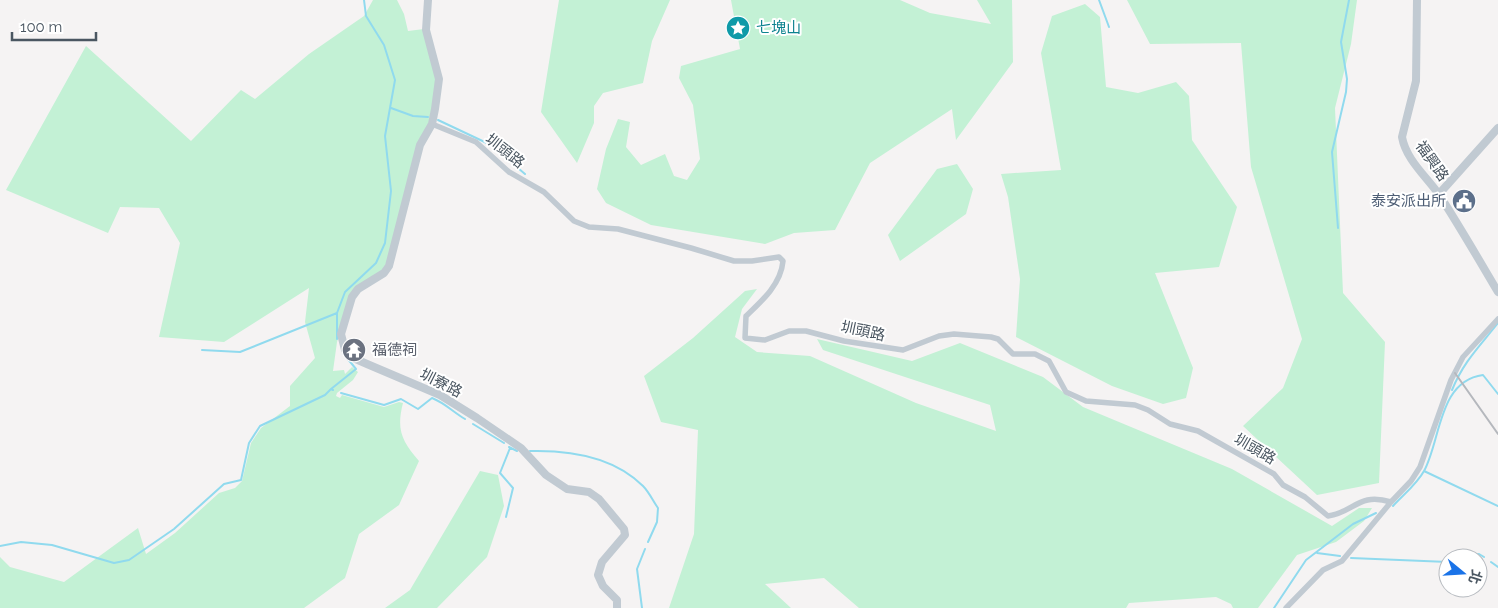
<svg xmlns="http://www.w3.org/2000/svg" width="1498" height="608" viewBox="0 0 1498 608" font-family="Raleway,'Noto Sans TC',sans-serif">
  <rect width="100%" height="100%" fill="#f5f3f3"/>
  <path fill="#c3f1d5" d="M 373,0 L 397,0 L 404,14 L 408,31 L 424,29 L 436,80 L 432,116 L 387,265 L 382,272 L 350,295 L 337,342 L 333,371 L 344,370 L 345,374 L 352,367 L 358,372 L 353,380 L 337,393 L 336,396 L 340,398 L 342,395 L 384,407 L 399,402 L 403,403 C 396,430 402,441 419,461 L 399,505 L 359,534 L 345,578 L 304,608 L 0,608 L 0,557 L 10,567 L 64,582 L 138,528 L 146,554 L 175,533 L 219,493 L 235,488 L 242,481 L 251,443 L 261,428 L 290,406 L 290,386 L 315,358 L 305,322 L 309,288 L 224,342 L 159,337 L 180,243 L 159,208 L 120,207 L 108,233 L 6,190 L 86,46 L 191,141 L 241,90 L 255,99 L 309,54 L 364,16 Z
    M 559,0 L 670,0 L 652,41 L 643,83 L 603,93 L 594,106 L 594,123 L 577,163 L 541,112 Z
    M 731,0 L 900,0 L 930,13 L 991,24 L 977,0 L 1012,0 L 1013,62 L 956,140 L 952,109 L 870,163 L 835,230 L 794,233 L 765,244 L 651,225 L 606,203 L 597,189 L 606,149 L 618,119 L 630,122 L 626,147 L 641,165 L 665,154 L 674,176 L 687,180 L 700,159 L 693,105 L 679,78 L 681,66 L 740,49 Z
    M 1127,0 L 1357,0 L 1351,44 L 1335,108 L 1343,293 L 1385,342 L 1379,483 L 1317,495 L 1243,426 L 1283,388 L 1302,339 L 1251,167 L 1241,43 L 1150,44 Z
    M 1085,4 L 1100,17 L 1106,87 L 1138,93 L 1176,82 L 1189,96 L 1192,140 L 1237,207 L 1219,267 L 1155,273 L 1193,368 L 1186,398 L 1163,404 L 1112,386 L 1016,337 L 1020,279 L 1008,197 L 1001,174 L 1061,170 L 1041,53 L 1052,16 Z
    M 957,164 L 973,189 L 966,214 L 900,261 L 888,235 L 937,169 Z
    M 757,289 L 742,309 L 735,337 L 757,352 L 810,356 L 916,403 L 996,431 L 990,405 L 823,350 L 817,339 L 912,361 L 960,343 L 1043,377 L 1083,407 L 1232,469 L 1332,526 L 1359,508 L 1372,508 L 1364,521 L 1336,542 L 1297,555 L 1258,608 L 1233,608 L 1231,604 L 1216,597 L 1129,603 L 1126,608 L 859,608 L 824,578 L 765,584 L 791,608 L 669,608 L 694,534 L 698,430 L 661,422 L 644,376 L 693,338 L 745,291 Z
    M 480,471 L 498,475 L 504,506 L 487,557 L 437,608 L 385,608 L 410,590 Z"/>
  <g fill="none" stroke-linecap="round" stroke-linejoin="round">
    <path stroke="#90daee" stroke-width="2" d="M 1099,0 L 1109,27
      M 391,108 L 413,116 L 428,117
      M 438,120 L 491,145 L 525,174
      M 1338,228 L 1332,152 L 1346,92 L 1347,79 L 1341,42 L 1349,0
      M 337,339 L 337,313 L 345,292 L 376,263 L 385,243 L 391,191 L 385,136 L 395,80 L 384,45 L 366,16 L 364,0
      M 202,350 L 240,352 L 337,313
      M 333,390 L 331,389 L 356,369 L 343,353
      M 1452,390 C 1464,361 1479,347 1498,323
      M 341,393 L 384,405 L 401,399 L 418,409 L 432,398 C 445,403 453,412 465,419
      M 473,424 L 504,443
      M 509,447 L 517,451
      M 530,451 C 570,450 613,456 643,486 C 649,492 653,501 658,508 L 657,522 L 648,542
      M 1424,471 L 1498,506
      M 1393,506 C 1403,495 1417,484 1424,471 C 1441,440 1438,381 1483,375 L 1498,394
      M 506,517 L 513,488 L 500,473 L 510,448
      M 0,546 L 21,542 L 52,545 L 114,563 L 129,560 L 174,529 L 224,484 L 241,480 L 249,443 L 260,426 L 325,395 L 331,389
      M 1317,553 L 1340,556
      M 1351,558 L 1448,562
      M 1463,558 L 1479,554 L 1484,557
      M 1491,562 L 1498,567
      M 642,608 L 637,569 L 645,549
      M 1274,608 L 1306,560 L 1353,524 L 1376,513"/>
    <path stroke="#c1cad2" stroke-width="5.5" d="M 432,124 L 476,142 L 509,172 L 544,192 L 574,221 L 589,227 L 618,229 L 691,248 L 734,261 L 752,261 L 779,257 L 783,261 C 781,284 762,301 746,316 L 745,338 L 765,340 L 789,331 L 806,331 L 844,341 L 903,350 L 939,336 L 954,334 L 991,337 L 998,339 L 1013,354 L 1035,354 L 1049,361 L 1066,392 L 1086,401 L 1135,405 L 1148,410 L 1170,424 L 1198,431 L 1274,474 L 1283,485 L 1305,497 L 1328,516 C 1355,512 1358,492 1391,502
      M 1286,608 L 1323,570 L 1342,561 L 1391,502 L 1411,481 L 1420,467 L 1451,380 L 1463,357 L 1498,319"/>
    <path stroke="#c1cad2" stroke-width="8" d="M 428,0 L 426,30 L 439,79 L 435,109 L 432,124 L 420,145 L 389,266 L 384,273 L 358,289 L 352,297 L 341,334 L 345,350 L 351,357 L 367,364 L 440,395 L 477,418 L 521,448 L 546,475 L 567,489 L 589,492 L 599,499 L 624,529 L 625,535 L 602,562 L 598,575 L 603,586 L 617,600 L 617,608
      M 1417,0 L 1416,81 L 1402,137 C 1406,160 1427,177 1440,196 C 1460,227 1479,260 1498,292
      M 1439,194 L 1498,128"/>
    <path stroke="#b5b8bd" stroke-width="2" d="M 1455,373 L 1498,434"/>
  </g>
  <defs>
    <g id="sight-disc" transform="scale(1.25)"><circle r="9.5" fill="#0f9aa8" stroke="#fff"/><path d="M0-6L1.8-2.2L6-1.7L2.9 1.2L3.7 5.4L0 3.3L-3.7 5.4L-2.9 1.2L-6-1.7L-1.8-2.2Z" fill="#fff"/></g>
    <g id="civic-disc" transform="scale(1.25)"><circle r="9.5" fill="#5c6f8a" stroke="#fff"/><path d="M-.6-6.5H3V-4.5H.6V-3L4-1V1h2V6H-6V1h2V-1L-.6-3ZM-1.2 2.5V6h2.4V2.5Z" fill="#fff"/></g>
    <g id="temple-disc" transform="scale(1.25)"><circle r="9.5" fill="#6b7280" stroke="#fff"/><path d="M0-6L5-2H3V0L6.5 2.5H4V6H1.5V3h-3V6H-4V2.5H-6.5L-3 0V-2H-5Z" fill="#fff"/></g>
  </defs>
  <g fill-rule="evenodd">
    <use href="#sight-disc" x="738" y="28"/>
    <use href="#civic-disc" x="1464" y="201"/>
    <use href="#temple-disc" x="354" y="350"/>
  </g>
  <g text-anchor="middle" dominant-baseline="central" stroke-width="4" stroke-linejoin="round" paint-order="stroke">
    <g font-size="15" fill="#0d838f" stroke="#fff" text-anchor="start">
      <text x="756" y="28">七塊山</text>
    </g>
    <g font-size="15" fill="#4a5661" stroke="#fff">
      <text transform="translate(505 151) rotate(38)">圳頭路</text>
      <text transform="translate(1432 161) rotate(55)">福興路</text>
      <text transform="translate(863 331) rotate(12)">圳頭路</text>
      <text transform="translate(441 383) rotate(27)">圳寮路</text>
      <text transform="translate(1255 449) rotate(30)">圳頭路</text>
    </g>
    <g font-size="15" fill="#4e5e75" stroke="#fff" text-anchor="end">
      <text x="1446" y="201">泰安派出所</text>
    </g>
    <g font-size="15" fill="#5b616d" stroke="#fff" text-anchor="start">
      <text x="372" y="350">福德祠</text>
    </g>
  </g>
  <g transform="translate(1463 573) rotate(108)"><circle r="24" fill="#ffffff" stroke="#b7bbc0"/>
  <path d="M0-4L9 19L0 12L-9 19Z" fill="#1a73e8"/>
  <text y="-8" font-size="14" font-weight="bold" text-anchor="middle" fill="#4a5661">北</text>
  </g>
  <path d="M12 32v8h84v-8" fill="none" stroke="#4a5661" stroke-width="2.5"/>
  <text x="20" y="32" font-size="15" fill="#4a5661" stroke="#ffffff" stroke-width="4" paint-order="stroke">100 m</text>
</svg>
